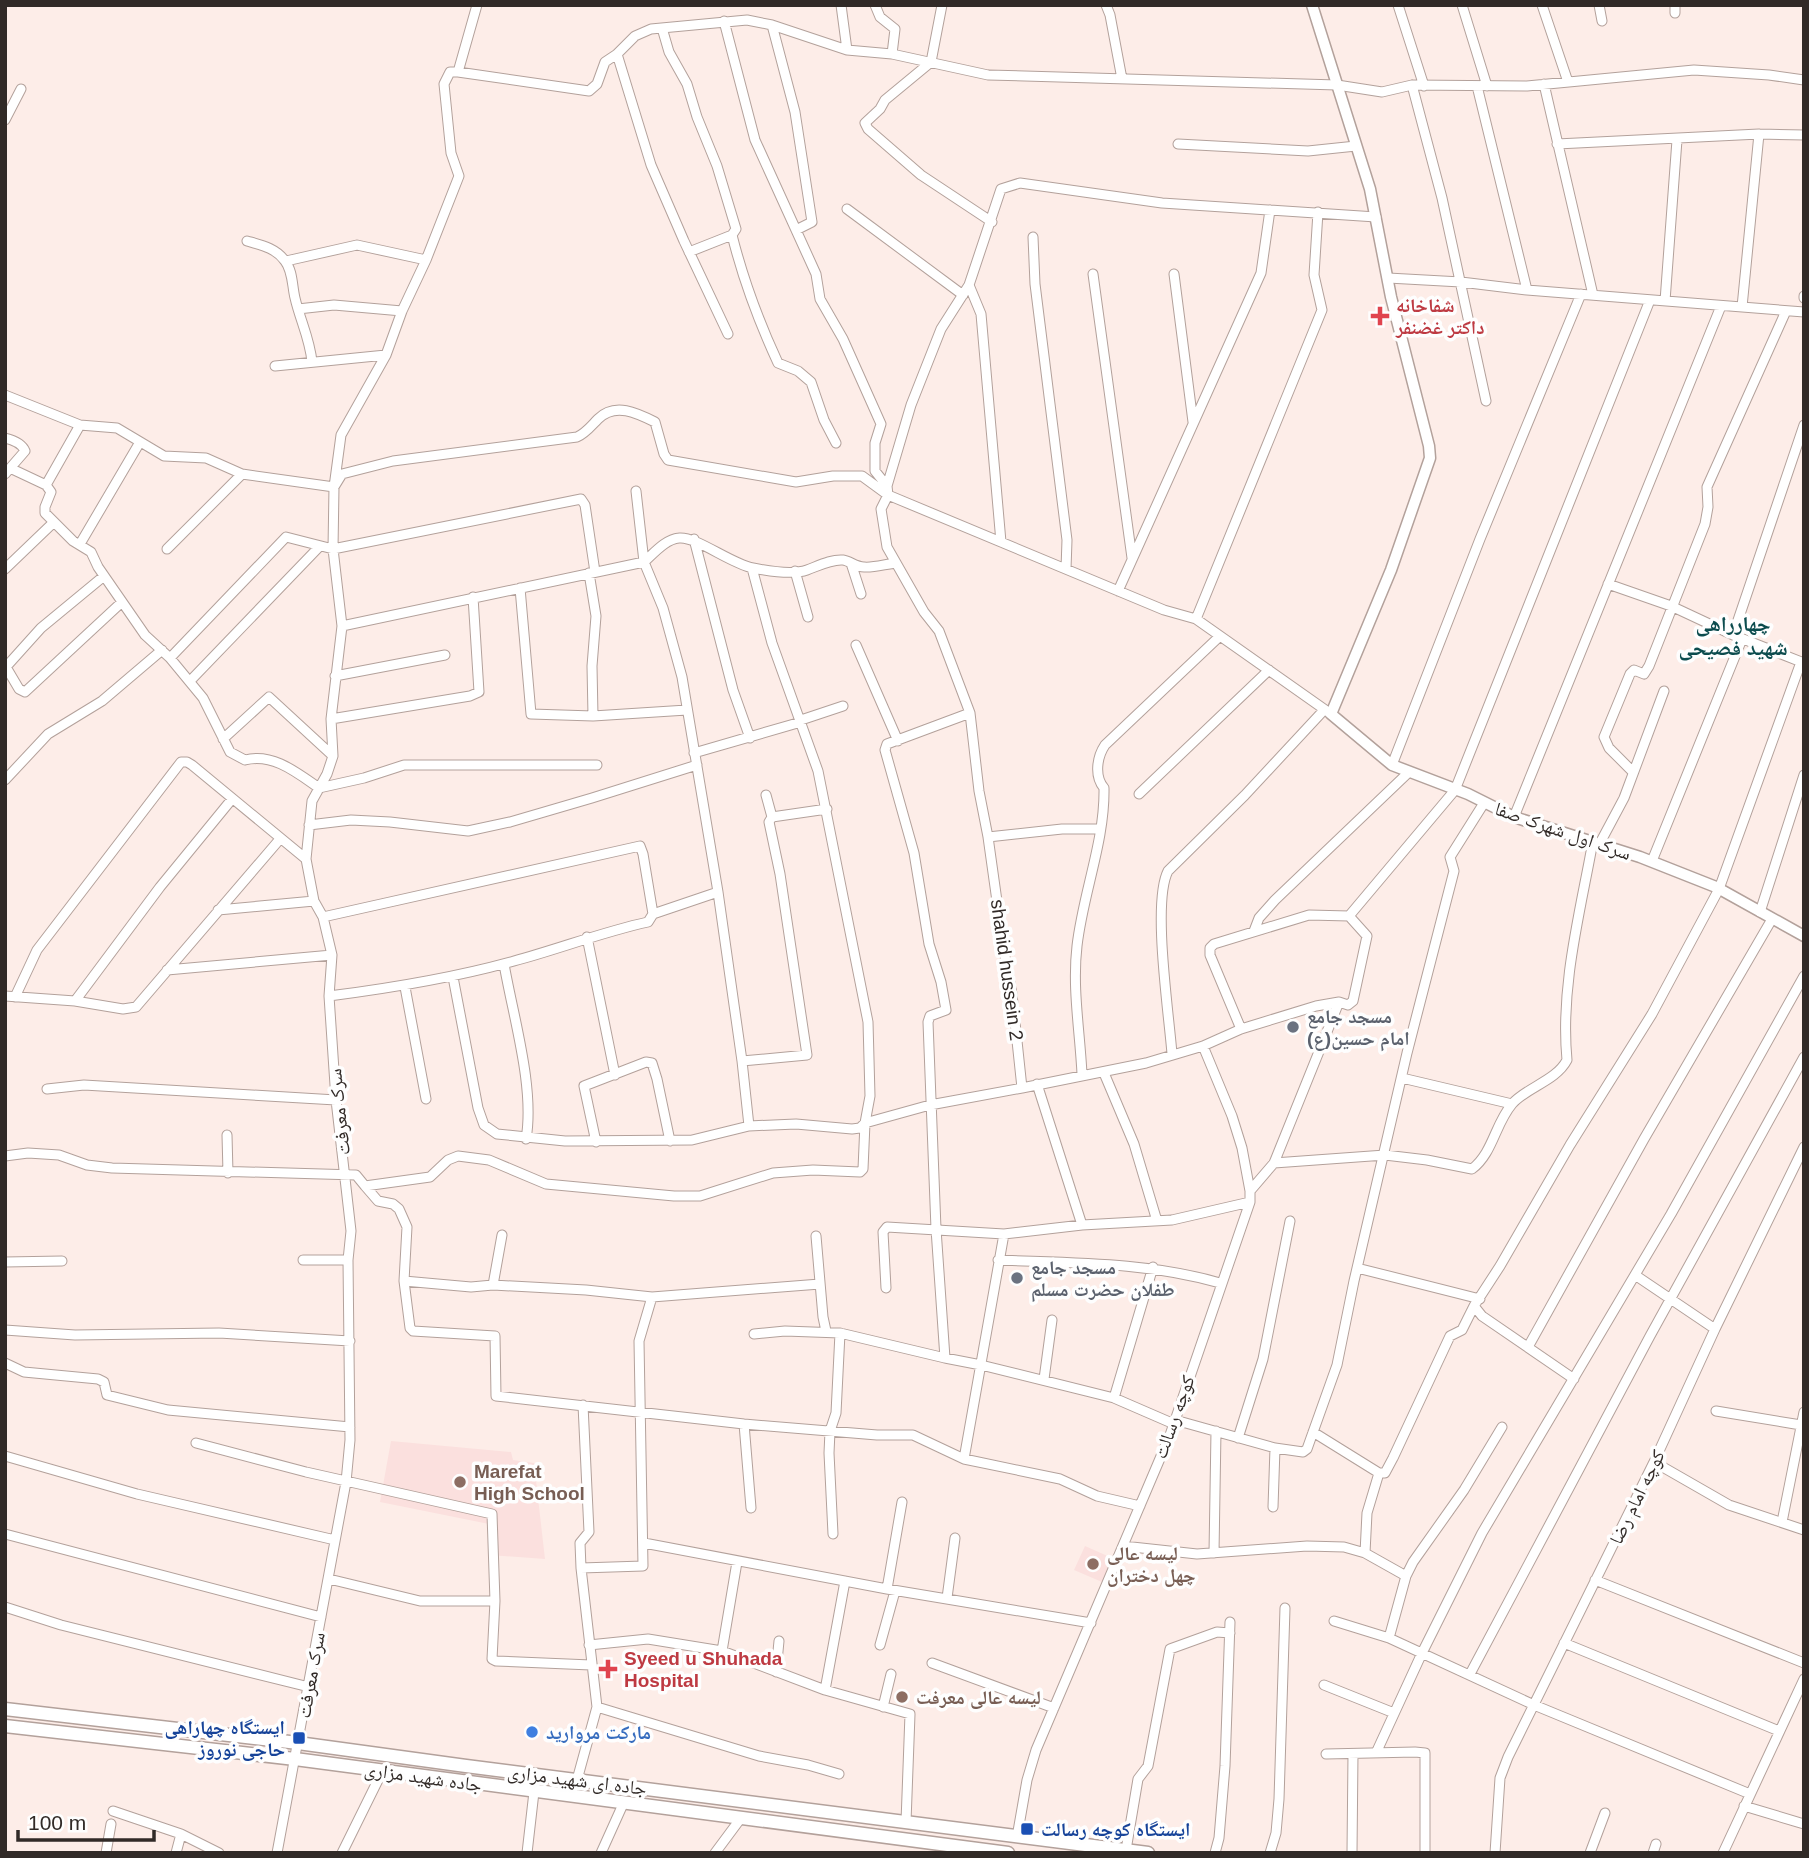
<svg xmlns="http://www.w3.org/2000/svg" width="1809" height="1858" viewBox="0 0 1809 1858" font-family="Helvetica,'Noto Naskh Arabic',sans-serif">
  <rect width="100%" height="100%" fill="#fdede8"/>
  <path fill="#fbe0de" d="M 391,1441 L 511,1452 L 513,1460 L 534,1463 L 545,1559 L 489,1555 L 489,1524 L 380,1502 Z
    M 1085,1546 L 1112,1558 L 1102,1582 L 1074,1570 Z"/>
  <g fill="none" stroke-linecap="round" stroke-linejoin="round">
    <g stroke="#b3a19b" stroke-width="11">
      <path id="minor" d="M 841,5 L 847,50
        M 875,5 L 880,17 L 895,29 L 892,54
        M 942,5 L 931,62 L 885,100 L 880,109 L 865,123 L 868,129 L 921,175 L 992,222
        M 1106,5 L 1110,15 L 1122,79
        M 1398,5 L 1424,86
        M 1462,5 L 1487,86
        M 1542,5 L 1568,82
        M 1599,5 L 1602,21
        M 1675,5 L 1675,13
        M 724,21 L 755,140 L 816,274 L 820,299 L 843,339 L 881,424 L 875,443 L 875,471 L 887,486 L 888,495 L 881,509 L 887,547 L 924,612 L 939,631 L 970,713 L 979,791 L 988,837 L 1004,951 L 1012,994 L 1022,1088 L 1146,1063 L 1203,1046 L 1241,1029 L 1316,1006 L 1339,1002 L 1348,1005 L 1353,1001 L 1367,936 L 1349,916 L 1455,790 L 1650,300
        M 772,25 L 795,112 L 812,222 L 796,230
        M 662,28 L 669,52 L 687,84 L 697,117 L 717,166 L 736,229 L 732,235 C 743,279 759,322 778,363 L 798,371 L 811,382 L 824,420 L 836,443
        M 617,54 L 651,165 L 684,241 L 728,334
        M 458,72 L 477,5
        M 1544,84 L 1593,295
        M 1412,85 L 1442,198 L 1486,401
        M 1477,86 L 1527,290
        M 5,120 L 21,89
        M 1178,144 L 1308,151 L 1356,146
        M 1557,144 L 1759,134 L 1804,135
        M 847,209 L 963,295
        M 1033,237 L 1035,284 L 1067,540 L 1066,569
        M 247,241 C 261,245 276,248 285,261 C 293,271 292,286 295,298 C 300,320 310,339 312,362
        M 689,252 L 732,235
        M 286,261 L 357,245 L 426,260
        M 1093,274 L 1132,558
        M 1174,274 L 1193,422
        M 1388,278 L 1461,282 L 1527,290 L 1804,312
        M 969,285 L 981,314 L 1001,542
        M 1804,296 L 1804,298
        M 1665,301 L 1677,140
        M 1742,307 L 1759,134
        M 298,309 L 334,305 L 402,311
        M 275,366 L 386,355
        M 5,395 L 80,425 L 117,428 L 164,456 L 206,458 L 242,474 L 334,487 L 342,474 L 393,461 L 577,437 C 586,433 591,426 598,419 C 615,402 637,413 655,422 L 664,454 L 668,460 L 796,482 L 833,476 L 862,476 L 888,495 L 1164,610 L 1196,619 L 1331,714
        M 5,438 C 13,440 22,443 25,451 L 5,474
        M 12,469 L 46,485 L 51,492 L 45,507 L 45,513 L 73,541 L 91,552 L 98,567 L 145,635 L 170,658 L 203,698 L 230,752 L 245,760 C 273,753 296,772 319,788 L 364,778 L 404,765 L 597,765
        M 46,485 L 80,425
        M 887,486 L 911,405 L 941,329 L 969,285 L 1001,189 L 1020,183 L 1162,203 L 1376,217
        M 636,491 L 644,562 L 663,608 L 682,677 L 718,892 L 742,1061 L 749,1126
        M 694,539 L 733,690 L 750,738
        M 80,544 L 140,442
        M 167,549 L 242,474
        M 851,563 L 861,594
        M 5,569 L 54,522
        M 795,571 L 808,617
        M 589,573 L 596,616 L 592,666 L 593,716
        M 1608,584 L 1671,606 L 1733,635 L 1804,663
        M 520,588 L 531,714 L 593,716 L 687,710
        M 1118,591 L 1261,273 L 1270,210
        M 1196,619 L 1322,310 L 1314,275 L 1318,212
        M 342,626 L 644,562 C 654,553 666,539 679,538 C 696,536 731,564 753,568 C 768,571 793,575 807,570 C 818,566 831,559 843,560 C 850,561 856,567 864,567 C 873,568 886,564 896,563
        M 1733,635 L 1804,425
        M 856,645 L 898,741
        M 170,658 L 286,537 L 333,549 L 581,499 L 585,505 L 595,572
        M 6,667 L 19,689 L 25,692 L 122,602
        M 5,668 L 41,628 L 104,576
        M 335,676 L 445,655
        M 190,681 L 319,547
        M 331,719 L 470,696 L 479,692 L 473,597
        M 801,720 L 843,706
        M 223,739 L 269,697 L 333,756
        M 694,753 L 801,722
        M 1392,765 L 1480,539 L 1581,294
        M 1633,772 L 1609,748 L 1604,737 L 1630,674 L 1634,670 L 1644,674 L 1649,666 L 1705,524 L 1708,507 L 1707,487 L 1786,311
        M 5,780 L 48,734 L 102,701 L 162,650
        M 1139,794 L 1269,670
        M 766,795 L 772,817
        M 1514,817 L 1721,306
        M 309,825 L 351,820 L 390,822 L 468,831 L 510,822 L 592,798 L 697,765
        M 988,837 L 1062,829 L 1100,829
        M 1600,843 L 1624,798 L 1664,691
        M 1652,861 L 1742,639
        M 218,910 L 314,901
        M 1760,912 L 1804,775
        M 323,917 L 640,846 L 643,854 L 653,914
        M 1254,931 L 1259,918 L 1275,900 L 1409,772
        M 587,937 L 615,1075
        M 504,964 C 513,1016 535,1088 526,1139
        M 167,970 L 332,955
        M 453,977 L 478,1108 L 484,1125 L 497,1134 L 565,1141 L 692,1140 L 749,1126 L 796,1124 L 852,1129 L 860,1128 L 865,1123 L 930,1105 L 1022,1088
        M 405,987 L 426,1099
        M 5,996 L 75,1001 L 123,1009 L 136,1007 L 280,839
        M 329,996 C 392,988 453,978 514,961 C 559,949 602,932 648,922 L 653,914 L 718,892
        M 15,997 L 37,950 L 181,762 L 187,762 L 192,765 L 306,859
        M 75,1001 L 160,887 L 232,799
        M 1241,1029 L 1210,955 L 1210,948 L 1214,944 L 1309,915 L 1349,916
        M 1203,1046 L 1232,1116 L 1242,1148 L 1250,1191
        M 1172,1054 C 1169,1014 1152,902 1168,871 L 1245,795 L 1324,710
        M 742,1061 L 807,1055 L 780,874 L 769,822 L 772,817 L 827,809
        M 1104,1073 L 1134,1144 L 1157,1221
        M 1082,1074 C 1080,1032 1072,988 1077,946 C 1083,893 1105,841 1104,788 C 1094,776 1097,757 1105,745 L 1220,636
        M 1402,1078 L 1512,1104
        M 1037,1084 L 1082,1225
        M 47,1089 L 84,1085 L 336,1100
        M 227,1135 L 228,1173
        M 596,1142 L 584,1086 L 646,1062 L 652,1063 L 657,1079 L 670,1141
        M 5,1156 L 28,1153 L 59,1155 L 87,1165 L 112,1168 L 356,1175 L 365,1186 L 430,1177 L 448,1160 L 458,1156 L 489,1160 L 546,1184 L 674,1196 L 700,1196 L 773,1173 L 813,1170 L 860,1172 L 863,1169 L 865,1123 L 870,1096 L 868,1022 L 818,771 L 772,643 L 752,568
        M 1274,1163 L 1385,1155 L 1427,1160 L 1472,1169 C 1493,1153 1495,1124 1512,1104 C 1527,1087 1556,1081 1567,1060 C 1560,987 1580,913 1593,841
        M 365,1186 L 378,1201 L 393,1204 L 399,1209 L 407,1227 L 404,1281 L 410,1328 L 413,1331 L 495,1336 L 496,1396 L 744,1424 L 877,1435 L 913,1435 L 964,1459 L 1060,1479 L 1097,1496 L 1140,1506
        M 816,1236 L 823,1317 L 826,1331
        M 303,1260 L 348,1260
        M 998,1260 C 1073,1263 1148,1262 1220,1283
        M 5,1262 L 62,1261
        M 1357,1268 L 1480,1299
        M 1635,1275 L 1715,1329
        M 404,1281 L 471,1287 L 493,1285 L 586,1290 L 652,1297 L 820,1284
        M 493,1285 L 502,1235
        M 886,1288 L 883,1232 L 887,1227 L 1004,1234 L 1082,1225 L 1172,1220 L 1250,1202
        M 5,1330 L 75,1335 L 219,1333 L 350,1341
        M 754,1334 L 785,1331 L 840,1333 L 945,1358 L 981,1365 L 1114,1398 L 1174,1424
        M 1528,1347 L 1644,1139 L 1772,919
        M 945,1358 L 936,1229 L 928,1022 L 930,1016 L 946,1010 L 941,982 L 929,944 L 914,853 L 885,750 L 887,744 L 970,713
        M 5,1363 L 24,1372 L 98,1379 L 104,1382 L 107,1395 L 168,1410 L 350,1427
        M 1044,1379 L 1052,1320
        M 1574,1379 L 1482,1316 L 1474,1306 L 1500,1266 L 1570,1145 L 1652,1014 L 1719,889 L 1801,662
        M 1114,1398 L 1153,1267
        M 1716,1411 L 1801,1425
        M 1175,1420 L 1275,1448 L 1303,1452 L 1307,1449 L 1337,1365 L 1354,1281 L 1407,1053 L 1454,871 L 1450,857 L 1484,803
        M 744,1424 L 751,1508
        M 1313,1432 L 1379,1473
        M 1238,1438 L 1263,1359 L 1290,1221
        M 196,1443 L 306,1472 L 492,1514 L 495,1601 L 492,1659 L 496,1661 L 591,1665
        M 5,1456 L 137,1494 L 335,1540
        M 964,1459 L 1004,1234
        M 1654,1462 L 1729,1505 L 1804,1530
        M 1273,1507 L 1275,1448
        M 1782,1522 L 1804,1412
        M 5,1534 L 321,1617
        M 833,1534 L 829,1453 L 830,1431 L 836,1413 L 840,1333
        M 644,1543 L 887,1589 L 1091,1623
        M 1123,1546 L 1197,1554 L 1307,1546 L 1344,1547 L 1365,1553 L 1406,1576
        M 1214,1553 L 1216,1431
        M 1365,1553 L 1367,1513 L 1379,1473 L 1385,1473 L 1393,1458 L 1450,1336 L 1462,1330 L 1474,1306
        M 581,1568 L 643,1566 L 639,1341 L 652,1297
        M 329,1579 L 420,1601 L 495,1601
        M 1595,1580 L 1804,1663
        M 887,1589 L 902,1502
        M 947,1598 L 955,1538
        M 5,1607 L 61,1625 L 309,1687
        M 1334,1621 L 1389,1638 L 1534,1705 L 1750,1794
        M 1389,1638 L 1406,1576 L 1413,1562 L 1464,1490 L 1502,1427
        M 1564,1643 L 1779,1731
        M 589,1645 L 648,1639 L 722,1651 L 825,1690 L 910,1714 L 906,1822
        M 880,1645 L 895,1591
        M 722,1651 L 737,1562
        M 932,1663 L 1054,1708
        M 776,1672 L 779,1641
        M 1470,1674 L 1650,1336 L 1804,1057
        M 1324,1685 L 1394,1713
        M 825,1690 L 845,1581
        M 597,1707 L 759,1756 L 808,1765 L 839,1774
        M 883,1707 L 891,1674
        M 1376,1753 L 1422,1653 L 1482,1533 L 1671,1214 L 1804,976
        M 1326,1754 L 1415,1752 L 1425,1753 L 1425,1853
        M 577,1780 L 597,1707 L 581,1568 L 580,1543 L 589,1532 L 583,1405
        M 1744,1806 L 1804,1824
        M 113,1811 L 181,1834 L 219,1853
        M 1017,1837 L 1027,1780 L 1036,1750 L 1170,1435 L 1250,1202 L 1250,1191 L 1274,1163 L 1339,1002
        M 1126,1850 L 1138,1779 L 1148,1766 L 1170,1649 L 1217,1632 L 1230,1633
        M 106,1853 L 111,1824
        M 176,1853 L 181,1834
        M 277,1853 L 346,1482 L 350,1440 L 348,1260 L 351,1231 L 336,1100 L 329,996 L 332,955 L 323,917 L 314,901 L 306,859 L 312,801 L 327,774 L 333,756 L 331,719 L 342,626 L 333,549 L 334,487 L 341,435 L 386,355 L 402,311 L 426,260 L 459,176 L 451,153 L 444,84 L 450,72 L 458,72 L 589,91 L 597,84 L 605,62 L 617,54 L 635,36 L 651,29 L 747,20 L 772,25 L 847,50 L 892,54 L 988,75 L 1337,85 L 1382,92 L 1412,85 L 1527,86 L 1694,70 L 1769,75 L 1804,80
        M 342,1853 L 382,1772
        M 527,1853 L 534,1792
        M 601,1853 L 624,1802
        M 715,1853 L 741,1818
        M 1215,1853 L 1219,1838 L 1225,1766 L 1230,1622
        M 1270,1853 L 1276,1833 L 1279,1799 L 1285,1608
        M 1352,1853 L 1353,1754
        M 1495,1853 L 1500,1778 L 1508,1757 L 1654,1462 L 1715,1329 L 1804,1147
        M 1590,1853 L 1605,1813
        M 1653,1853 L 1656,1844
        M 1723,1853 L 1804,1679"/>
    </g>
    <g stroke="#b3a19b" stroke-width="13">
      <path id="tertiary" d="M 1312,5 L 1370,189 L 1391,297 L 1429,446 L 1430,458 L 1391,570 L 1331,714 L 1392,765 L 1468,794 L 1514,817 L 1640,857 L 1716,887 L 1804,936"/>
    </g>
    <g stroke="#b3a19b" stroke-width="15">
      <path id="secondary" d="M 5,1709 L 298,1743 L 466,1766 L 1148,1853
        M 5,1726 L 295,1759 L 1008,1853"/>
    </g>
    <use href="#minor" stroke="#fff" stroke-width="9"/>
    <use href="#tertiary" stroke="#fff" stroke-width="10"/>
    <use href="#secondary" stroke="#fff" stroke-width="12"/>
  </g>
  <g fill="#e0444e" stroke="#fefefe" stroke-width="2.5">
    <path d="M1376.5 305.5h7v7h7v7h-7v7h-7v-7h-7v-7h7z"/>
    <path d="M604.5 1658.5h7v7h7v7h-7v7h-7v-7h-7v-7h7z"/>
  </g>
  <g fill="#6b7280" stroke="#fefefe" stroke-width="2.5">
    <circle cx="1293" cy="1027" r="7"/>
    <circle cx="1017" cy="1278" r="7"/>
  </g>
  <g fill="#8d6e63" stroke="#fefefe" stroke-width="2.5">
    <circle cx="460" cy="1482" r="7"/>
    <circle cx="1093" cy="1564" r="7"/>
    <circle cx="902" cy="1697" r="7"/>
  </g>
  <circle fill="#3f7fe0" stroke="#fefefe" stroke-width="2.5" cx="532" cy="1732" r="7"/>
  <g fill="#1a4fb4" stroke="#fefefe" stroke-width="2.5">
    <rect x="292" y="1731" width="14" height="14" rx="3.5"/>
    <rect x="1020" y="1822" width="14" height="14" rx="3.5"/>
  </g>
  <g text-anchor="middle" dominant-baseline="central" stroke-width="7" stroke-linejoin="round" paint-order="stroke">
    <g font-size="19" font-weight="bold" fill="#be3a42" stroke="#fefefe" text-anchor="start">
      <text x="1396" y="305">شفاخانه<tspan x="1396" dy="22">داکتر غضنفر</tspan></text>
      <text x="624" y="1658">Syeed u Shuhada<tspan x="624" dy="22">Hospital</tspan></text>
    </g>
    <g font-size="19" fill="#312a27" stroke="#fefefe">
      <text transform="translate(1563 831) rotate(19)">سرک اول شهرک صفا</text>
      <text transform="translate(1007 970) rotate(82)">shahid hussein 2</text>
      <text transform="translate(339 1112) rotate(-96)">سرک معرفت</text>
      <text transform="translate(1174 1417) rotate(-70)">کوچه رسالت</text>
      <text transform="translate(1637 1497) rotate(-64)">کوچه امام رضا</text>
      <text transform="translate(311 1675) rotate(-80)">سرک معرفت</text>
      <text transform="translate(423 1777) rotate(8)">جاده شهید مزاری</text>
      <text transform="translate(577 1780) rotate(7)">جاده ای شهید مزاری</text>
    </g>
    <g font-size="19" font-weight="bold" fill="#5b616d" stroke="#fefefe" text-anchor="start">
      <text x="1307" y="1016">مسجد جامع<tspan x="1307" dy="22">امام حسین(ع)</tspan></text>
      <text x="1031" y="1267">مسجد جامع<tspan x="1031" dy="22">طفلان حضرت مسلم</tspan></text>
    </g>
    <g font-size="19" font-weight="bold" fill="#785e54" stroke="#fefefe" text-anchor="start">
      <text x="474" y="1471">Marefat<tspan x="474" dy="22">High School</tspan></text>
      <text x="1107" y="1553">لیسه عالی<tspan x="1107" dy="22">چهل دختران</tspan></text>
      <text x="916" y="1697">لیسه عالی معرفت</text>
    </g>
    <g font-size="19" font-weight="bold" fill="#164399" stroke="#fefefe" text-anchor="end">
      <text x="285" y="1727">ایستگاه چهاراهی<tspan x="285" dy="22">حاجی نوروز</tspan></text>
      <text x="1041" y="1829" text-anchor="start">ایستگاه کوچه رسالت</text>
    </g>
    <g font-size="19" font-weight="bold" fill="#366cbe" stroke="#fefefe" text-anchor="start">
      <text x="546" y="1732">مارکت مروارید</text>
    </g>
    <g font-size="21" font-weight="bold" fill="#0c4c4e" stroke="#fefefe">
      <text x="1733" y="623">چهارراهی<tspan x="1733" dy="24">شهید فصیحی</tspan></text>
    </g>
  </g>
  <rect width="1809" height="1858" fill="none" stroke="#312a27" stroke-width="14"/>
  <path d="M18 1830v10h136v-10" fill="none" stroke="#312a27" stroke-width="3.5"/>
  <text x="28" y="1830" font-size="21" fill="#312a27" stroke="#fefefe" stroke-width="5" paint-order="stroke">100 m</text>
</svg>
